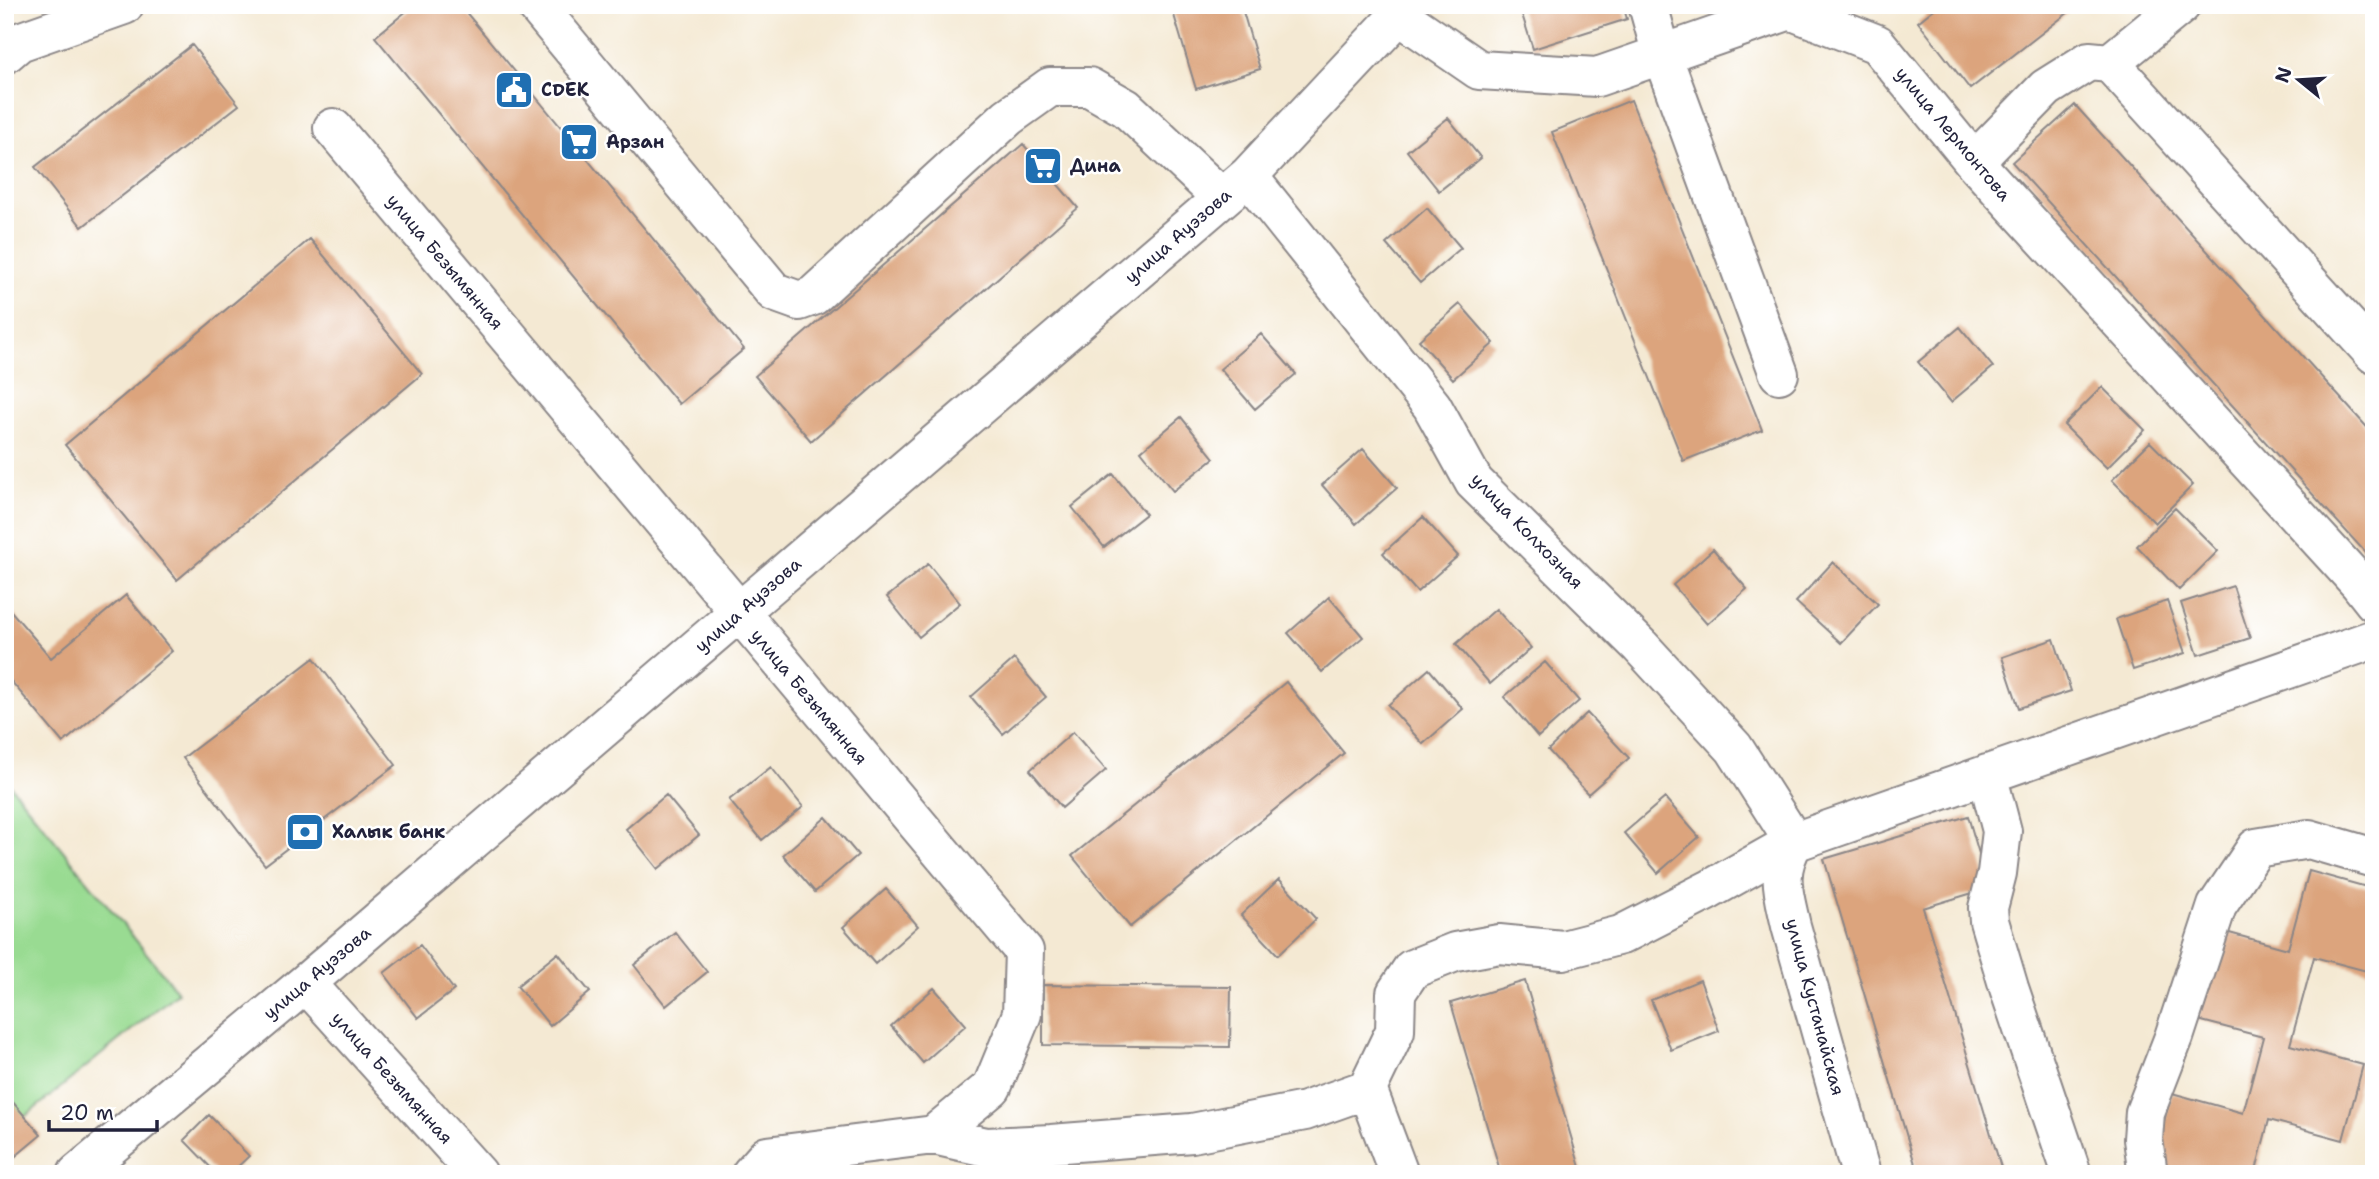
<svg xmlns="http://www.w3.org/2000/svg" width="2379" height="1179" viewBox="0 0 2379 1179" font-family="'Shantell Sans',sans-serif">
  <rect width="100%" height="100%" fill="#fff"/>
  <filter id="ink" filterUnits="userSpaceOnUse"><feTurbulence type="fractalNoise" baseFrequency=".0143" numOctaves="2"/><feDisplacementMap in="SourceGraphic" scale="14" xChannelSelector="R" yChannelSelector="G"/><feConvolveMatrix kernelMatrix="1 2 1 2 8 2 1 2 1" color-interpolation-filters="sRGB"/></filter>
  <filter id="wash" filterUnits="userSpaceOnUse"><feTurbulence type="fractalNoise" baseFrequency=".00686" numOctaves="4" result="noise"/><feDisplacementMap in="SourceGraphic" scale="28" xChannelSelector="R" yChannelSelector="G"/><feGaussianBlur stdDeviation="1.57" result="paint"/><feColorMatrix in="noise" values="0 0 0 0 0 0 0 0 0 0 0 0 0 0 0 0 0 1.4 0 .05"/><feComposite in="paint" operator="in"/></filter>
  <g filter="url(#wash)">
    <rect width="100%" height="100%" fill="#f4e9d3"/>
    <path fill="#99db92" stroke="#5e7e66" stroke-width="2" d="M 5,779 L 178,992 L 5,1133 Z"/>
    <g id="blocks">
      <path fill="#dca47d" d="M 414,5 L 460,5 L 744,349 L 679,404 L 375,37 Z
        M 1171,5 L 1241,5 L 1260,69 L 1196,89 Z
        M 1519,5 L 1623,5 L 1627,19 L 1533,49 Z
        M 1939,5 L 2078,5 L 1970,89 L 1918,22 Z
        M 192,45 L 239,105 L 82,227 L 35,167 Z
        M 1631,100 L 1762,430 L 1683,461 L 1552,132 Z
        M 2075,105 L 2374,435 L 2374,562 L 2012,162 Z
        M 1448,118 L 1481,158 L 1439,191 L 1407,151 Z
        M 1023,144 L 1078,208 L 811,441 L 755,376 Z
        M 1427,208 L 1461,248 L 1420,283 L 1386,244 Z
        M 310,239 L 422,374 L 177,580 L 65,445 Z
        M 1460,304 L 1494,343 L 1453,379 L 1419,340 Z
        M 1960,327 L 1993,367 L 1951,402 L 1918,362 Z
        M 1261,334 L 1296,374 L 1255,409 L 1220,369 Z
        M 2102,387 L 2145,430 L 2107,468 L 2064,425 Z
        M 1181,417 L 1214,458 L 1173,491 L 1141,451 Z
        M 2150,442 L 2193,485 L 2155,523 L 2112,480 Z
        M 1363,449 L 1397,488 L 1356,524 L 1322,485 Z
        M 1113,474 L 1146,514 L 1104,547 L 1072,507 Z
        M 2175,508 L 2218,551 L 2179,590 L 2137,546 Z
        M 1423,517 L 1458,556 L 1417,592 L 1383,553 Z
        M 1713,549 L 1747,589 L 1707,624 L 1673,585 Z
        M 1833,562 L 1878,604 L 1841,643 L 1796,602 Z
        M 928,564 L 960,603 L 919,637 L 887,597 Z
        M 2233,586 L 2250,638 L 2198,655 L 2181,603 Z
        M 126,595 L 172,651 L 63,743 L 5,674 L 5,604 L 51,658 Z
        M 1329,597 L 1363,637 L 1322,672 L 1288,633 Z
        M 2167,601 L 2185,653 L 2133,670 L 2116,619 Z
        M 1496,609 L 1531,648 L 1490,684 L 1456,644 Z
        M 2054,639 L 2071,691 L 2019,708 L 2002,657 Z
        M 314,658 L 396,765 L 265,865 L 183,758 Z
        M 1014,659 L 1046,697 L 1003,734 L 971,697 Z
        M 1545,662 L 1579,701 L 1538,737 L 1504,697 Z
        M 1429,669 L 1463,709 L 1423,744 L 1388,705 Z
        M 1286,682 L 1344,753 L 1130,927 L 1072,856 Z
        M 1587,713 L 1629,758 L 1588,794 L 1548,750 Z
        M 1073,732 L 1106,770 L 1062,808 L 1030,770 Z
        M 771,767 L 803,807 L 762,840 L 729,800 Z
        M 666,795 L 699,835 L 658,869 L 626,829 Z
        M 1665,798 L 1699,837 L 1658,873 L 1624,833 Z
        M 1968,816 L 1989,888 L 1923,908 L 2003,1174 L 1918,1174 L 1824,859 Z
        M 826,817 L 858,855 L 815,892 L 783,855 Z
        M 2309,871 L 2374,889 L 2374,973 L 2314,957 L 2290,1045 L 2363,1065 L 2343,1140 L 2269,1120 L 2255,1174 L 2174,1174 L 2151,1167 L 2172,1093 L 2243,1113 L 2263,1037 L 2198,1020 L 2222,931 L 2288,949 Z
        M 1279,879 L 1316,919 L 1278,955 L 1241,915 Z
        M 886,889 L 918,926 L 875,964 L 843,927 Z
        M 675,932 L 707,972 L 666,1006 L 634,965 Z
        M 420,945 L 454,990 L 418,1018 L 384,973 Z
        M 558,953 L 590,992 L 550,1026 L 517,986 Z
        M 1700,980 L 1719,1031 L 1671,1050 L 1651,1000 Z
        M 1525,981 L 1582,1174 L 1501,1174 L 1451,1003 Z
        M 1043,985 L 1231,987 L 1230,1047 L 1043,1045 Z
        M 934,988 L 966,1025 L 923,1063 L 891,1026 Z
        M 5,1093 L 41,1135 L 5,1165 Z
        M 209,1115 L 249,1156 L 230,1174 L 217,1174 L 184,1140 Z"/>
    </g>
  </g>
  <g filter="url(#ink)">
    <use href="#blocks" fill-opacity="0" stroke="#8b8687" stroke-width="2"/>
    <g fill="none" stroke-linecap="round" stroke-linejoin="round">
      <g stroke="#8b8687" stroke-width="42">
        <path id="minor" d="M 536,5 L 774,292 L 799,301 L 813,296 L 1008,117 L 1050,87 L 1089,87 L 1126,108 L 1222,198
          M 1648,5 L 1662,55 L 1779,374
          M 1399,15 L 1479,70 L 1597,77 L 1790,10 L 1877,44 L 1974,162 L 2359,583 L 2374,602
          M 5,54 L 19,42 L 124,5
          M 2110,63 L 2181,5
          M 333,128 L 1024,951 L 1022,1014 L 992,1087 L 934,1135 L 767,1156 L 751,1174
          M 1974,162 L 2046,88 L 2089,61 L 2110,63 L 2374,354
          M 1248,176 L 1432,406 L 1474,482 L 1640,646 L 1734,748 L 1794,842
          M 1987,774 L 2002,831 L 1997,873 L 1988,908 L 1989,921 L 2009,988 L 2072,1174
          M 1794,842 C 1775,873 1784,893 1791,926 L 1861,1174
          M 306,983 L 478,1174
          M 1367,1089 L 1399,1174
          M 934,1135 L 986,1147 L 1051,1144 L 1192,1133 L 1305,1111 L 1367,1089 L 1395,1031 L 1396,993 L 1412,969 L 1455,952 L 1499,944 L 1563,950 L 1621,935 L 1709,890 L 1794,842 L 2374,639
          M 77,1174 L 306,983 L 1248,176 L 1399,15
          M 2148,1174 L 2143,1139 L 2145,1112 L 2174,1037 L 2217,906 L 2256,848 L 2309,839 L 2374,858"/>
      </g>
      <use href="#minor" stroke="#fff" stroke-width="38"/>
    </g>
  </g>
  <defs>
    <g id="civic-square" transform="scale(2.0125)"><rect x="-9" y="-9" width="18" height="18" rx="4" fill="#1f6fb2" stroke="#fff"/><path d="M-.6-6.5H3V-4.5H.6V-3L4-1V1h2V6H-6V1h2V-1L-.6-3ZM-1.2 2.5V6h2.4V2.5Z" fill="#fff"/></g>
    <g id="supermarket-square" transform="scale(2.0125)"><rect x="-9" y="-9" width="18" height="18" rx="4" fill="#1f6fb2" stroke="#fff"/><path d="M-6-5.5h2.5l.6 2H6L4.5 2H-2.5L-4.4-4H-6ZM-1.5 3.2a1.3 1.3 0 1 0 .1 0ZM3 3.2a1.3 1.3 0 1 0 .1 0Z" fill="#fff"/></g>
    <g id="bank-square" transform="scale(2.0125)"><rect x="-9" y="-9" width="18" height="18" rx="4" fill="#1f6fb2" stroke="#fff"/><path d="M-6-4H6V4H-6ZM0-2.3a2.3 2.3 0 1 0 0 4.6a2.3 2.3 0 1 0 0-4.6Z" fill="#fff"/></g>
  </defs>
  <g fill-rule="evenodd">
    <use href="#civic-square" x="514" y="90"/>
    <use href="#supermarket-square" x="579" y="142"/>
    <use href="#supermarket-square" x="1043" y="166"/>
    <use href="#bank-square" x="305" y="832"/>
  </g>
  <g text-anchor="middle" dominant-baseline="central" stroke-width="5" stroke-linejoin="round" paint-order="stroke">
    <g font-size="18" font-weight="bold" fill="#22223b" stroke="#fff" text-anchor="start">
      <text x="541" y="90">CDEK</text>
      <text x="606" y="142">Арзан</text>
      <text x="1070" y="166">Дина</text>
      <text x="332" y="832">Халык банк</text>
    </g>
    <g font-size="18" fill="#22223b" stroke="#fff">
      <text transform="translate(1953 134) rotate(50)">улица Лермонтова</text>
      <text transform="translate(1178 236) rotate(-41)">улица Ауэзова</text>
      <text transform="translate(445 262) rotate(50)">улица Безымянная</text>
      <text transform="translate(1527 531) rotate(46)">улица Колхозная</text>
      <text transform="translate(748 605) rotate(-41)">улица Ауэзова</text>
      <text transform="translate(809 697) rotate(50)">улица Безымянная</text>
      <text transform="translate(317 973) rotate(-40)">улица Ауэзова</text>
      <text transform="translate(1815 1007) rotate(75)">улица Кустанайская</text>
      <text transform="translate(392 1078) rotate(48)">улица Безымянная</text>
    </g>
  </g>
  <rect width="2379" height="1179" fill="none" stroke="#fff" stroke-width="28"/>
  <g transform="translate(2299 80) rotate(288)" stroke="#ffffff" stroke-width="5" paint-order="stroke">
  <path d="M0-5L12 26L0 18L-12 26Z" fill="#22223b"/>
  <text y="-10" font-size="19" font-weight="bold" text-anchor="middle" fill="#22223b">N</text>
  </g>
  <path d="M49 1120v10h108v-10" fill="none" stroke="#22223b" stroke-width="3.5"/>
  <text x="60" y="1120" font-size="21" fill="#22223b" stroke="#ffffff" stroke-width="5" paint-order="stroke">20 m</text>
</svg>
